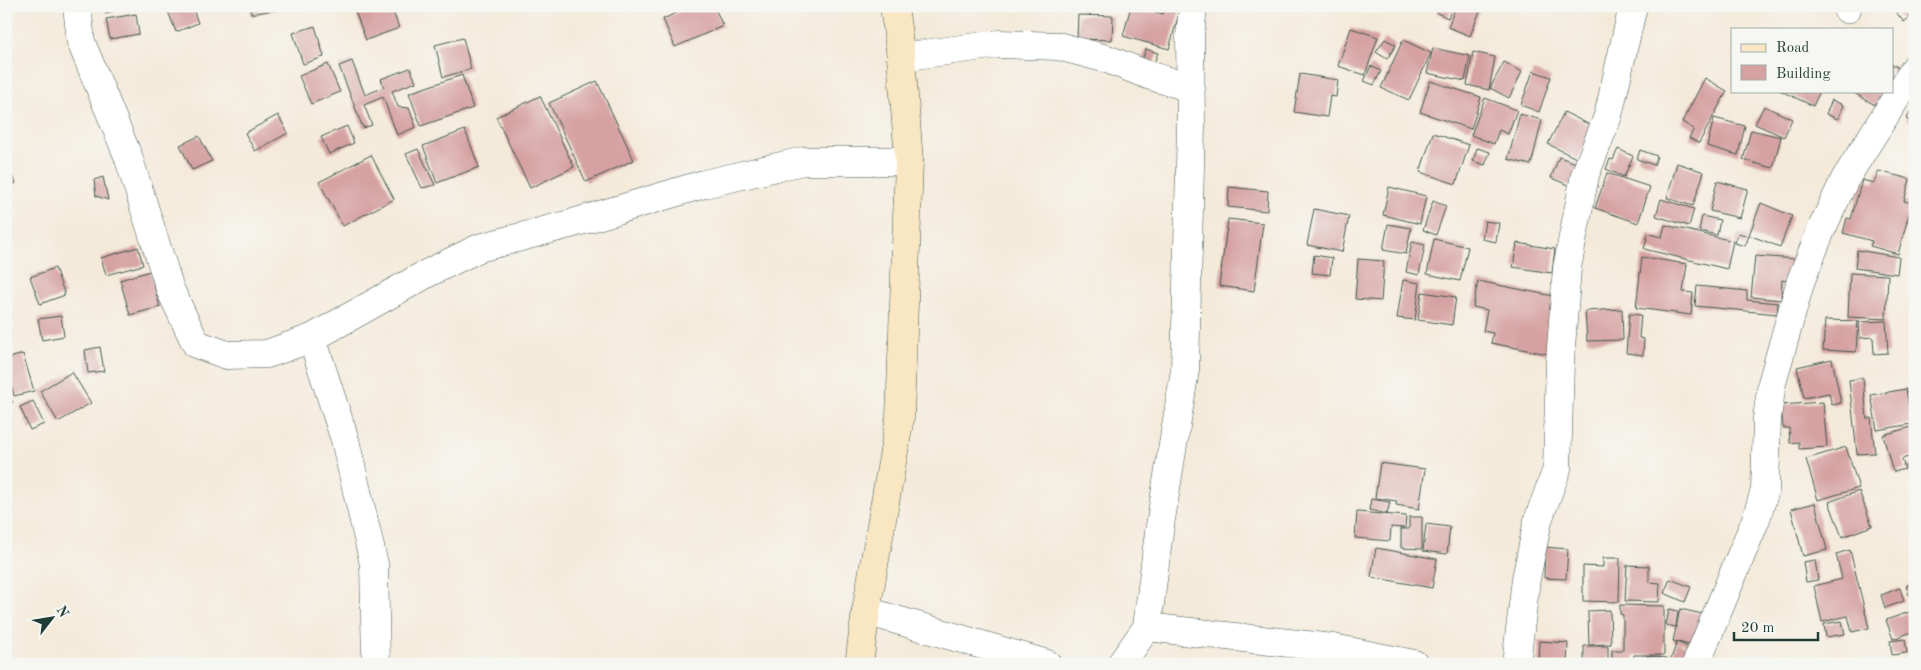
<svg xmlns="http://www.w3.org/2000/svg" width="1921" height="670" viewBox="0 0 1921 670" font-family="'Old Standard TT',serif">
  <rect width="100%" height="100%" fill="#f6f6f2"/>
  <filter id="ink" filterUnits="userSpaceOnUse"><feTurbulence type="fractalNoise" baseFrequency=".02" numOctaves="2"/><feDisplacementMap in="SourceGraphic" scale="10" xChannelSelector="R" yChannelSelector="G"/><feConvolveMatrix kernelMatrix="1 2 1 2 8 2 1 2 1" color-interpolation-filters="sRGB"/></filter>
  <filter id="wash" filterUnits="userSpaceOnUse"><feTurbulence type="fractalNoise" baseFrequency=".0096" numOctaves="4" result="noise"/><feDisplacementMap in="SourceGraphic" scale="20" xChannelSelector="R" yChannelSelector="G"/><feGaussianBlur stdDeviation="1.12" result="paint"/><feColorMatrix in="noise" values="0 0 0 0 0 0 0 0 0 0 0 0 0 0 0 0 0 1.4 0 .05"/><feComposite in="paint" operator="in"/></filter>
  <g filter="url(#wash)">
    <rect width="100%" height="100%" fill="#f4eada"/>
    <g id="blocks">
      <path fill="#d5a2a1" d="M 104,6 L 130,6 L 130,7 L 106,13 Z
        M 166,6 L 192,6 L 198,23 L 176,32 Z
        M 250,6 L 279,6 L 280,9 L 251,14 Z
        M 353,6 L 391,6 L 399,28 L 366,40 Z
        M 692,6 L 714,6 L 723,26 L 675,47 L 663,19 Z
        M 1131,6 L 1163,14 L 1166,6 L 1181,6 L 1169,49 L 1123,36 Z
        M 1439,6 L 1453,6 L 1448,18 L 1437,13 Z
        M 1456,6 L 1482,6 L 1470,36 L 1448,27 Z
        M 1901,6 L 1915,6 L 1915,13 L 1904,22 L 1895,11 Z
        M 136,14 L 139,34 L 110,39 L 106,19 Z
        M 1078,15 L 1113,16 L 1112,40 L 1077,39 Z
        M 315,26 L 324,57 L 303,64 L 293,33 Z
        M 1351,28 L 1378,37 L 1365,75 L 1338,66 Z
        M 463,38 L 471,69 L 443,77 L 435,45 Z
        M 1385,39 L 1396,45 L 1387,59 L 1376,52 Z
        M 1403,40 L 1431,53 L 1409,100 L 1381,88 Z
        M 1433,48 L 1470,56 L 1465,81 L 1427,73 Z
        M 1146,49 L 1158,53 L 1153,65 L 1142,60 Z
        M 1473,52 L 1495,57 L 1489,90 L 1467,85 Z
        M 352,61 L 365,95 L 384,87 L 381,79 L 410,68 L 416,82 L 392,91 L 398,107 L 409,108 L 416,127 L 397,135 L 383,97 L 364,105 L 372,125 L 363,128 L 339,66 Z
        M 1504,62 L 1522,72 L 1509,98 L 1490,88 Z
        M 328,64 L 340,92 L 311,104 L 299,76 Z
        M 1892,64 L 1904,71 L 1898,81 L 1892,78 Z
        M 1371,66 L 1381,71 L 1374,85 L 1364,81 Z
        M 1533,71 L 1551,77 L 1539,112 L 1521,105 Z
        M 1300,74 L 1338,80 L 1336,97 L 1330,96 L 1327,117 L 1294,112 Z
        M 462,75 L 473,108 L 421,126 L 409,93 Z
        M 1705,78 L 1727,91 L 1699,143 L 1689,138 L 1694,129 L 1682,122 Z
        M 597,81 L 634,160 L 586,182 L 549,103 Z
        M 1430,81 L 1481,97 L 1471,129 L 1420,112 Z
        M 1781,91 L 1820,91 L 1813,106 Z
        M 1855,91 L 1892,91 L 1882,109 L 1854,93 Z
        M 540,96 L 574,167 L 530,188 L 496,117 Z
        M 1485,98 L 1517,110 L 1508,134 L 1499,130 L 1494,144 L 1471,135 Z
        M 1832,100 L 1843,105 L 1838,119 L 1826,114 Z
        M 1915,104 L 1915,124 L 1906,119 Z
        M 1764,106 L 1792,119 L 1784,137 L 1755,124 Z
        M 1564,112 L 1594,127 L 1578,159 L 1548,144 Z
        M 1520,114 L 1542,120 L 1531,165 L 1508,159 Z
        M 278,115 L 288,133 L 255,151 L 245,133 Z
        M 1714,118 L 1745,126 L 1738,155 L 1707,146 Z
        M 347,126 L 354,143 L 329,154 L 321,137 Z
        M 465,130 L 479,167 L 437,183 L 423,146 Z
        M 1751,130 L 1781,137 L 1773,168 L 1743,160 Z
        M 1433,133 L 1469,145 L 1456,184 L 1420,172 Z
        M 199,136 L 212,161 L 192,170 L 180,145 Z
        M 1477,148 L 1490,152 L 1485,165 L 1473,161 Z
        M 418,149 L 435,185 L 422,188 L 406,154 Z
        M 1618,149 L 1633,156 L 1624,177 L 1606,169 L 1610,159 L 1613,160 Z
        M 1640,150 L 1657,156 L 1654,165 L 1637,159 Z
        M 371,155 L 394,199 L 343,226 L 319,182 Z
        M 1559,157 L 1579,164 L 1571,186 L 1551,178 Z
        M 1677,163 L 1704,172 L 1693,206 L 1667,198 Z
        M 6,166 L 16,183 L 6,189 Z
        M 1878,171 L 1910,179 L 1904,201 L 1912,203 L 1898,254 L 1870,246 L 1872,241 L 1843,233 L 1847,218 L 1851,219 L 1862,180 L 1874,183 Z
        M 1607,173 L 1650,187 L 1638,223 L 1595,208 Z
        M 103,177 L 108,200 L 96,196 L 94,180 Z
        M 1717,181 L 1748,189 L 1740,218 L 1710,211 Z
        M 1229,187 L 1268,191 L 1267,211 L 1228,207 Z
        M 1389,187 L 1426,196 L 1420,224 L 1383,215 Z
        M 1661,199 L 1694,209 L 1689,226 L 1656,216 Z
        M 1433,201 L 1446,206 L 1436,235 L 1423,230 Z
        M 1761,203 L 1792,216 L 1780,247 L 1749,235 Z
        M 1314,209 L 1349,216 L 1342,252 L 1307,245 Z
        M 1702,216 L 1720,220 L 1717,235 L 1699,231 Z
        M 1228,219 L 1263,223 L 1254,291 L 1219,286 Z
        M 1485,221 L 1499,223 L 1496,242 L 1482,239 Z
        M 1388,224 L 1411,228 L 1406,254 L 1383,250 Z
        M 1665,225 L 1733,241 L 1727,269 L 1644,249 L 1648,234 L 1662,237 Z
        M 1738,233 L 1749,236 L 1745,246 L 1735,243 Z
        M 1434,239 L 1468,247 L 1460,281 L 1427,274 Z
        M 1412,242 L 1425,245 L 1419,275 L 1406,272 Z
        M 1517,243 L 1555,249 L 1552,273 L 1513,267 Z
        M 138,247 L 143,265 L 106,275 L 101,258 Z
        M 1857,250 L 1899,257 L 1897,274 L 1855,268 Z
        M 1314,255 L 1332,258 L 1330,275 L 1312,273 Z
        M 1755,256 L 1796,259 L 1794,282 L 1782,280 L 1781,300 L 1751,297 Z
        M 1642,257 L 1687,264 L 1683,292 L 1693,293 L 1691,315 L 1636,308 Z
        M 1358,259 L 1384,261 L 1381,301 L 1355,299 Z
        M 55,268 L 65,295 L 40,304 L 30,277 Z
        M 150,271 L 160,307 L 130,315 L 120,280 Z
        M 1850,273 L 1888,275 L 1886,319 L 1848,317 Z
        M 1403,280 L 1420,283 L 1415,320 L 1397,318 Z
        M 1478,281 L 1558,297 L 1547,354 L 1491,343 L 1493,333 L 1483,331 L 1487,310 L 1473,307 Z
        M 1697,286 L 1747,291 L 1747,300 L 1778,303 L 1777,314 L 1695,306 Z
        M 1422,292 L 1456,297 L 1452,325 L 1418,320 Z
        M 1622,309 L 1623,340 L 1587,341 L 1585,311 Z
        M 1629,314 L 1641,315 L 1639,338 L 1644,339 L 1643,355 L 1626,353 Z
        M 61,316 L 64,336 L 42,340 L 38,319 Z
        M 1825,320 L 1858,321 L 1856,352 L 1823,350 Z
        M 1886,321 L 1888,353 L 1874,354 L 1873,337 L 1860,338 L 1859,322 Z
        M 100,347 L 104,371 L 88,373 L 85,350 Z
        M 23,354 L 34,391 L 14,396 L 6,366 L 6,359 Z
        M 1832,359 L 1841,403 L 1832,405 L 1829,393 L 1804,398 L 1797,367 Z
        M 72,372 L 91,403 L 58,422 L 40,391 Z
        M 1863,378 L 1867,419 L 1871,418 L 1875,453 L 1857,454 L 1849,380 Z
        M 1906,389 L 1912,424 L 1877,430 L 1871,395 Z
        M 6,392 L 13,402 L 6,406 Z
        M 33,401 L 44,424 L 30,430 L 20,407 Z
        M 1823,402 L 1827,447 L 1799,449 L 1799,442 L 1790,443 L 1789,428 L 1783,428 L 1781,405 Z
        M 1915,426 L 1915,455 L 1902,459 L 1905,469 L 1893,472 L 1883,435 Z
        M 1846,447 L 1859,488 L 1818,500 L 1806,459 Z
        M 1380,463 L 1425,469 L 1419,509 L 1396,505 L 1397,501 L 1375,498 Z
        M 1915,463 L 1915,490 L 1906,466 Z
        M 1859,491 L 1872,526 L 1842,537 L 1829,502 Z
        M 1371,499 L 1390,502 L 1387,514 L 1369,510 Z
        M 1815,503 L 1827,550 L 1803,556 L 1791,509 Z
        M 1357,512 L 1406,516 L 1405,528 L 1391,527 L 1390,541 L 1355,538 Z
        M 1409,517 L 1422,517 L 1422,549 L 1401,548 L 1401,529 L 1409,529 Z
        M 1426,524 L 1450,527 L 1447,554 L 1423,551 Z
        M 1545,547 L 1568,549 L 1566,579 L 1544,578 Z
        M 1376,548 L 1437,559 L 1432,588 L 1371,577 Z
        M 1850,550 L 1869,628 L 1852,632 L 1848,616 L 1822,622 L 1814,586 L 1842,579 L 1836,554 Z
        M 1603,558 L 1620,558 L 1619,602 L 1583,601 L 1583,566 L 1603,567 Z
        M 1815,560 L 1818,580 L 1806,582 L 1803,562 Z
        M 1627,565 L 1649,566 L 1649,582 L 1660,583 L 1659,602 L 1625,601 Z
        M 1670,579 L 1691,587 L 1685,602 L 1664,593 Z
        M 1915,583 L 1915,599 L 1911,601 L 1906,586 Z
        M 1900,588 L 1904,601 L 1885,608 L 1881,595 Z
        M 1620,605 L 1664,606 L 1664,655 L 1634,655 L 1634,664 L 1612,664 L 1612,650 L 1623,650 L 1623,615 L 1620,614 Z
        M 1669,609 L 1678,611 L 1676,627 L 1666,625 Z
        M 1680,609 L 1707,615 L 1699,647 L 1673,641 Z
        M 1610,610 L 1611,644 L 1589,645 L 1588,611 Z
        M 1915,610 L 1915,631 L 1893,639 L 1886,620 Z
        M 1842,621 L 1845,634 L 1826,637 L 1824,624 Z
        M 1905,639 L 1907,653 L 1892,655 L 1890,641 Z
        M 1539,641 L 1568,643 L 1567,664 L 1538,664 Z
        M 1677,642 L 1688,647 L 1682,664 L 1669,664 Z
        M 1584,646 L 1608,646 L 1608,664 L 1584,664 Z
        M 1647,656 L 1667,658 L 1667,664 L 1647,664 Z
        M 1915,659 L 1915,664 L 1893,664 L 1893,663 Z"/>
    </g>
  </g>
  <g filter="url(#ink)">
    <use href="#blocks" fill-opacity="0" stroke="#3f574d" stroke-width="1"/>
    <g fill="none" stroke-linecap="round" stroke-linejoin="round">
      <g stroke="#3f574d" stroke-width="29">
        <path id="street" d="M 77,6 L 81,42 L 128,156 L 170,289 L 196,344 L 227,355 L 267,354 L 312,338 L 428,273 L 479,248 L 570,224 L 704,184 L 803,161 L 909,161
          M 1846,6 L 1847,9
          M 901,57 L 999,44 L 1058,46 L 1107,59 L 1148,75 L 1191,88
          M 312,338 L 345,440 L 374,564 L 376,664
          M 866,611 L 1047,664
          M 1147,627 L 1333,648 L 1414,664
          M 1121,664 L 1147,627 L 1159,532 L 1185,370 L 1191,125 L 1190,36 L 1193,6
          M 1516,664 L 1526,579 L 1538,520 L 1557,469 L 1560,361 L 1567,268 L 1585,175 L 1608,116 L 1633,6
          M 1696,664 L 1756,519 L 1765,490 L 1767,418 L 1772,383 L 1801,280 L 1822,228 L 1845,179 L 1915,68"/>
      </g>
      <g stroke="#3f574d" stroke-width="29">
        <path id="secondary" d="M 859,664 L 866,611 L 900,417 L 909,161 L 901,57 L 894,6"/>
      </g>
      <use href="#street" stroke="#fff" stroke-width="28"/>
      <use href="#secondary" stroke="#f9e7c3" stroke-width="28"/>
    </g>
  </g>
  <rect width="1921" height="670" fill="none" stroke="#f6f6f2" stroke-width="25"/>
  <rect x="1731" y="28" width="162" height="65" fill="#f6f6f2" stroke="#a0aca6"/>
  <rect x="1741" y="44" width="25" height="8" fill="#f9e7c3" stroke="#a0aca6"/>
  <text x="1776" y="52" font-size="15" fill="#1f3d34">Road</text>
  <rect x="1741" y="65" width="25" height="15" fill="#d5a2a1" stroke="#a0aca6"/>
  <text x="1776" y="78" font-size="15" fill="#1f3d34">Building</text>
  <g transform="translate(52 618) rotate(59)" stroke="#f6f6f2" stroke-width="4" paint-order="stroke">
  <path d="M0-4L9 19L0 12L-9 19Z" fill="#1f3d34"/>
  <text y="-8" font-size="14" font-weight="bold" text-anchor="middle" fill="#1f3d34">N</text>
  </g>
  <path d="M1734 632v8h84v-8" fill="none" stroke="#1f3d34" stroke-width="2.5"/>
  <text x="1741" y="632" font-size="15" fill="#1f3d34" stroke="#f6f6f2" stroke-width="4" paint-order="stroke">20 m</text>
</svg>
